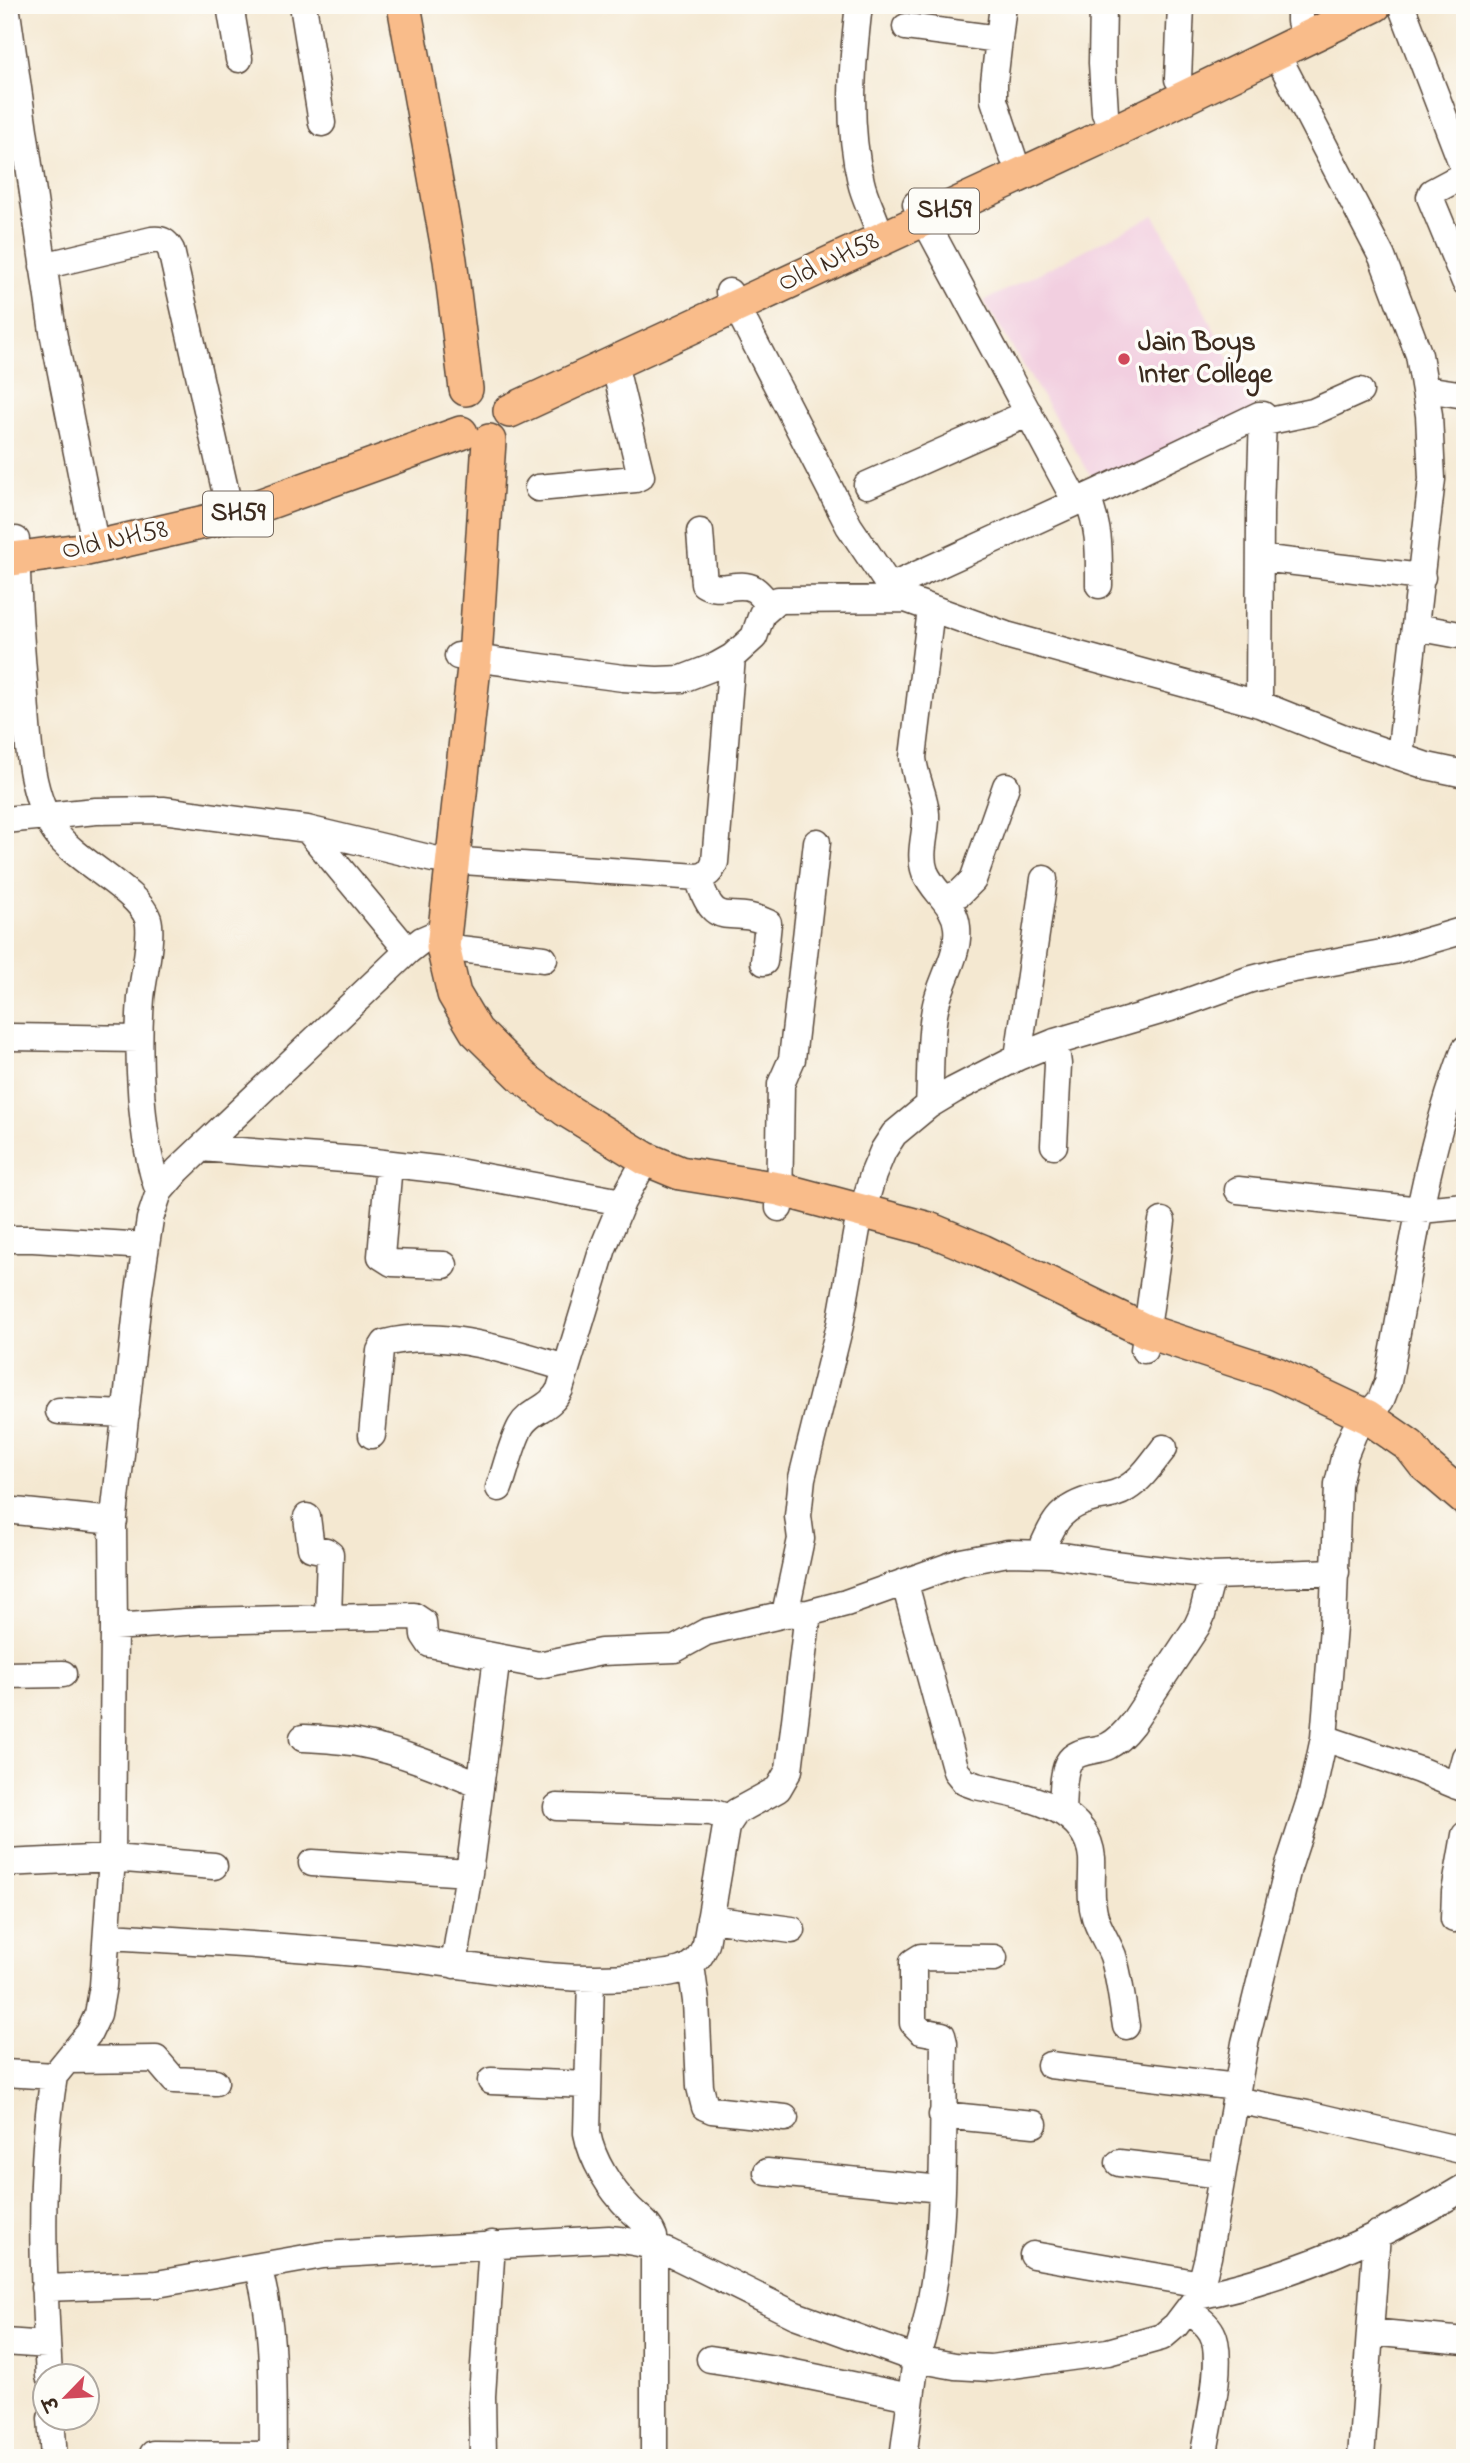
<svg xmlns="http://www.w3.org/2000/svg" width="1470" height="2463" viewBox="0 0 1470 2463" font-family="'Indie Flower','Playpen Sans Deva',sans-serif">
  <rect width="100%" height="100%" fill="#fdfcf7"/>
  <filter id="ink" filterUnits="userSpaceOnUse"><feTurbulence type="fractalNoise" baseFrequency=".0143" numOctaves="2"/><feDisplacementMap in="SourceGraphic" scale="14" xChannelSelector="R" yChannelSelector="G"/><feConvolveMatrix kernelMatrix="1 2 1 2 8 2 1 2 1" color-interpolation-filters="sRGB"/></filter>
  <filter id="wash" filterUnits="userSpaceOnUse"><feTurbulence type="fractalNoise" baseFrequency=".00686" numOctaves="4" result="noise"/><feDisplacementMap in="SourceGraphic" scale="28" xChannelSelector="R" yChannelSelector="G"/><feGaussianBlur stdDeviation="1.57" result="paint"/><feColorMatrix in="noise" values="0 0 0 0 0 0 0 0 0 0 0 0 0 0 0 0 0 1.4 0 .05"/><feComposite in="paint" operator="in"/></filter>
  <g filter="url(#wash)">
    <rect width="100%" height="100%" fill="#f4e8d1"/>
    <path fill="#f2cfe0" d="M 1154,215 L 1260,417 L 1099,489 L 984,301 Z"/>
  </g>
  <g filter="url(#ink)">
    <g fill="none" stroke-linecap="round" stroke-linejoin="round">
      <g stroke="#574639" stroke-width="29">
        <path id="minor" d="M 6,5 L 53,332 L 92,528
          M 230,5 L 239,59
          M 303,5 L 322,123
          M 859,5 C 852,64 847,123 861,182 C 864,196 871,209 876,223
          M 1003,5 L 994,82 L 994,100 L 1013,157
          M 1103,5 L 1102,63 L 1105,113
          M 1401,5 L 1464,169 L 1462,176 L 1432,192 L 1430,197 L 1465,282
          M 1300,21 L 1300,5
          M 906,27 L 999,39
          M 1276,53 L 1382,257 L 1419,355 L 1429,415 L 1432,479 L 1400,756
          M 1178,79 L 1181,5
          M 916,204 L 1076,502
          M 43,266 L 152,240 C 162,239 166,241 171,250 L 231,516
          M 729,292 L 849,526 L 890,587 L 906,599 L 1006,635 L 1259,704 L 1342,737 L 1427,766 L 1465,774
          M 1425,389 L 1465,395
          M 1265,422 L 1313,412 L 1360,391
          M 867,485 L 1029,413
          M 538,488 L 635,479 L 641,476 L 614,363
          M 1087,497 C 1100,530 1099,549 1099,585
          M 700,532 L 704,584 C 719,594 739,580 754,589 C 760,593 765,600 770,606
          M 16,540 C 17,588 20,636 24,683 C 28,732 27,790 55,832 C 75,861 139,891 148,919 C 153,936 143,978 141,998 C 137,1053 140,1141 159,1192
          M 1260,558 L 1422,577
          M 890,587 L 1098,492 L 1259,415 L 1263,415 L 1260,512 L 1259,704
          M 1416,627 L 1465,636
          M 458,656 L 623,678 L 657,680 L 682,679 L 716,666 L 732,657 L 754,637 L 762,614 L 778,600 L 906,599
          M 5,820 L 96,811 L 163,810 L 307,829 L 433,859 L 698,877 C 708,875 711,872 715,862 L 732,657
          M 307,829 L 408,951
          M 698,877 C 716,936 728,903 768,923 L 764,962
          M 944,899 L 960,893 L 973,880 L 1006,786
          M 443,947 L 544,959
          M 11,1037 L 139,1039
          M 1018,1057 L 1044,879
          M 929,1105 C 931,1073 929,1040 935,1009 C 940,981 960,955 957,927 C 955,904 933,892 925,872 C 918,853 927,833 926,814 C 925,794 914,777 913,757 L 931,609
          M 1054,1145 L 1058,1064 L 1055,1042
          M 201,1148 L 357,1160 L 453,1171 L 622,1202 L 646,1159
          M 389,1164 L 381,1256 L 392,1263 L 444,1265
          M 1238,1190 L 1420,1210 L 1465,1206
          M 779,1208 L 781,1084 L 792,1059 L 817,842
          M 5,1239 L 33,1239 L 146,1246
          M 1144,1350 L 1162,1221
          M 59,1411 L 126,1414
          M 372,1435 L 380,1351 L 385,1343 C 444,1328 511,1352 566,1368
          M 499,1488 C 506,1469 511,1444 521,1426 C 531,1409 550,1410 560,1389 L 603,1248 L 622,1202
          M 5,1510 L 114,1521
          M 307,1517 L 311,1548 L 326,1551 L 330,1554 L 328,1617
          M 1040,1553 C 1054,1522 1059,1507 1095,1498 C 1106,1496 1117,1495 1127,1488 C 1142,1479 1153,1462 1164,1448
          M 905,1584 L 956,1771 L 965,1782 L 976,1786 C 1018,1796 1087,1803 1092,1858 C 1093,1877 1089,1897 1095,1917 C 1099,1930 1108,1943 1113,1956 C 1120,1979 1122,2002 1126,2026
          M 785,1614 L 801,1539 L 798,1516 L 802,1478 L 840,1325 L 857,1229 L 873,1175 L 883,1151 L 894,1134 L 929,1105 L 954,1090 L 1018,1057 L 1055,1042 L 1170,1008 L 1248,980 L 1283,971 L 1393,951 L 1465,930
          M 114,1627 L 200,1621 L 414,1616 L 423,1622 L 424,1635 L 430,1644 L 539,1665 L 601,1652 L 675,1649 L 706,1632 L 785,1614 L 808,1613 L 846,1603 L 961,1562 L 1008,1553 L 1050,1554 L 1115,1564 L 1212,1576 L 1336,1572
          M 5,1675 L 63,1674
          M 303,1738 C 321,1739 340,1740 357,1743 C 400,1751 440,1768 480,1785
          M 1324,1738 L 1419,1770 L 1465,1789
          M 1457,1786 L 1465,1757
          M 557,1807 L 711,1812 L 730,1818
          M 1062,1812 C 1063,1797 1062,1776 1068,1763 C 1075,1749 1096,1752 1108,1746 C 1118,1741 1125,1733 1132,1724 L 1197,1626 L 1202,1615 L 1212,1576
          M 5,1863 L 112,1858 L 214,1866
          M 312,1863 L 469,1873
          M 710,1919 L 792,1930
          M 1454,1919 L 1455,1892 L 1465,1835
          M 108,1936 C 207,1942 307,1947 406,1958 C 484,1967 560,1984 639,1976 C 653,1975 668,1974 681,1970 C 695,1965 701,1956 706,1944 L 726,1827 L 736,1812 L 778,1789 L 789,1770 L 808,1613
          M 454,1965 L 469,1873 L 497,1657
          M 691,1965 L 696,2001 L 700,2087 L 705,2107 L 712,2110 L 785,2118
          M 591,1978 L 587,2133 C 592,2160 610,2189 630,2209 C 640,2219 649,2223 654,2237 L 654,2458
          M 67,2060 L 156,2059 L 174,2080 L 215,2082
          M 1050,2065 L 1237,2087
          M 5,2073 L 54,2076 L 89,2033 L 98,2014 L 103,1986 L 112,1858 L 114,1627 L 113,1526 L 139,1292 L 150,1219 L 159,1192 L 178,1170 L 408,951 L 422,940 L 445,930
          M 491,2081 L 588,2085
          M 1235,2100 L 1307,2114 L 1465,2151
          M 942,2115 L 1034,2124
          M 1119,2163 L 1222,2175
          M 767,2172 L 941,2189
          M 1033,2255 L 1201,2284
          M 258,2267 C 276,2329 272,2394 273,2458
          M 44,2288 L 157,2284 L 323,2255 L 609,2239 C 630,2240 648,2244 668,2252 L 795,2315 L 916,2359 C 949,2259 942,2147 944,2043 L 942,2035 L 921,2031 L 913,2023 L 913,1962 L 921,1957 L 994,1958
          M 1198,2296 C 1292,2277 1383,2237 1465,2187
          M 1188,2311 C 1197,2317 1207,2323 1212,2333 C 1225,2356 1208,2429 1203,2458
          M 1370,2332 L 1465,2341
          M 5,2342 L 47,2345
          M 710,2359 L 775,2369 L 910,2397
          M 49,2376 C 43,2274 38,2176 54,2076
          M 51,2418 L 54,2458
          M 153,2454 L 273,2455
          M 483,2457 L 482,2396 L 492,2244
          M 903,2458 L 916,2359 L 955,2366 L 991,2368 L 1108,2352 L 1162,2337 L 1176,2325 L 1198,2296 L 1208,2257 L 1245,2043 L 1288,1868 L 1312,1794 L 1324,1738 L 1333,1627 L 1338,1484 L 1345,1454 L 1354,1432 L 1381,1400 L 1388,1382 C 1409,1270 1424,1156 1465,1049
          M 1361,2458 L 1377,2234"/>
      </g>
      <g stroke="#574639" stroke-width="36">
        <path id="major" d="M 404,5 L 450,260 L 466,389
          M 510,411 L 1113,132 L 1375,5
          M 489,441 L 475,658 L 443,947 L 454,994 L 476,1031 L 525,1079 L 566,1110 L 646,1159 L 680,1173 L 779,1189 L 929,1229 L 982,1251 L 1146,1331 L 1277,1374 L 1368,1417 L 1410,1446 L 1424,1464 L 1465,1499
          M 5,560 L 87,549 L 231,516 L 461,433"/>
      </g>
      <use href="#minor" stroke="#fff" stroke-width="26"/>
      <use href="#major" stroke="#f9bc8a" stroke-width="33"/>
    </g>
  </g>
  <circle fill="#d1495b" stroke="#fdfcf7" stroke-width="2.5" cx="1124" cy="359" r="7"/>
  <g text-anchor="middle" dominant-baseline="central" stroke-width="7" stroke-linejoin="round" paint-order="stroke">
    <g fill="#fdfcf7" stroke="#75695f" stroke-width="2">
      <rect x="909" y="188.5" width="70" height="45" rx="5"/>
      <rect x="203" y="491.5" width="70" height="45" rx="5"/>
    </g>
    <g font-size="26" font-weight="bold" fill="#3b2a1e">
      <text x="944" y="211">SH59</text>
      <text x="238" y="514">SH59</text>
    </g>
    <g font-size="28" fill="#3b2a1e" stroke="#fdfcf7">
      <text transform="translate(829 263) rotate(-25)">Old NH58</text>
      <text transform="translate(115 541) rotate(-12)">Old NH58</text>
    </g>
    <g font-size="28" font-weight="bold" fill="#3b2a1e" stroke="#fdfcf7" text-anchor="start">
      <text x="1138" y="343">Jain Boys<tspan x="1138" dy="32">Inter College</tspan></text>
    </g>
  </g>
  <rect width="1470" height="2463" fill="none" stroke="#fdfcf7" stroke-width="28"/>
  <g transform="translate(66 2397) rotate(245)"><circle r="33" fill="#fdfcf7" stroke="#afa8a0" stroke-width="2"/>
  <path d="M0-5L12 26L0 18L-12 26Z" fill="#d1495b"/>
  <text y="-10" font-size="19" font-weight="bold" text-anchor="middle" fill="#3b2a1e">उ</text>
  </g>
</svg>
